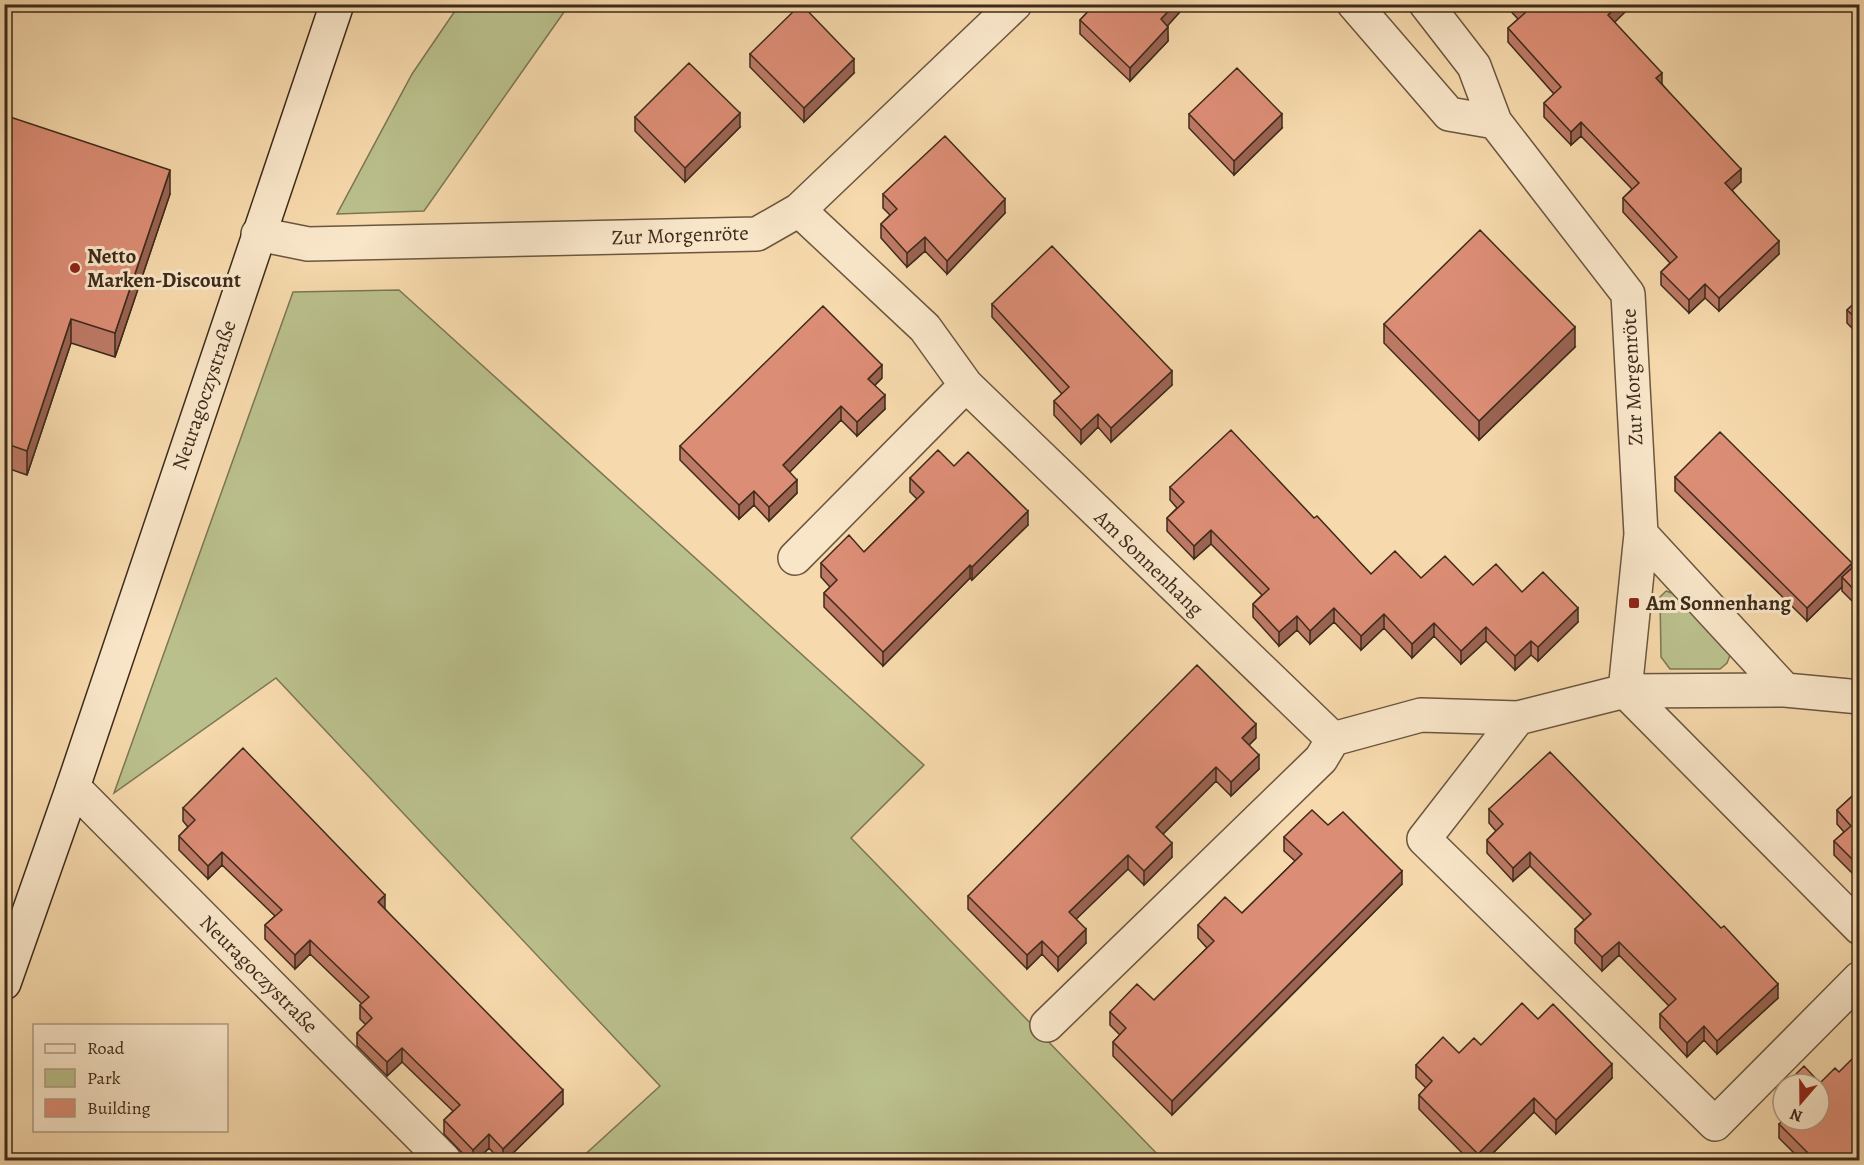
<svg xmlns="http://www.w3.org/2000/svg" width="1864" height="1165" viewBox="0 0 1864 1165" font-family="Alegreya,serif">
  <rect width="100%" height="100%" fill="#f6d9ac"/>
  <filter id="stains"><feTurbulence type="fractalNoise" baseFrequency=".00333" numOctaves="4"/><feColorMatrix values="0 0 0 0 .2 0 0 0 0 .09 0 0 0 0 .02 0 0 0 .5 -.17"/></filter>
  <radialGradient id="worn" r=".72"><stop offset=".6" stop-color="#630" stop-opacity="0"/><stop offset="1" stop-color="#630" stop-opacity=".3"/></radialGradient>
  <path fill="#bac08c" stroke="#7c7654" stroke-width="1.5" d="M 459,5 L 569,5 L 424,211 L 337,214 L 412,74 Z
    M 399,290 L 924,765 L 851,838 L 1163,1160 L 579,1160 L 660,1086 L 276,678 L 114,793 L 293,292 Z
    M 1666,591 L 1678,595 L 1731,653 L 1727,663 L 1720,669 L 1670,669 L 1661,657 L 1660,597 Z"/>
  <g fill="none" stroke-linecap="round" stroke-linejoin="round">
    <g stroke="#6b563f" stroke-width="36">
      <path id="minor" d="M 1354,4 L 1449,114 L 1495,122 L 1628,294 L 1641,534 L 1625,691
        M 1426,4 L 1474,66 L 1495,122
        M 799,210 L 925,328 L 966,385 L 1333,739 L 1421,715 L 1518,718 L 1625,691 L 1785,690 L 1860,697
        M 258,234 L 308,244 L 757,234 L 799,210 L 1015,4
        M 1641,534 L 1785,690
        M 795,558 L 966,385
        M 1625,691 L 1860,928
        M 1518,718 L 1424,839 L 1715,1124 L 1860,978
        M 73,787 L 444,1160
        M 1047,1025 L 1321,759 L 1333,739"/>
    </g>
    <g stroke="#3d2b1b" stroke-width="36">
      <path id="secondary" d="M 4,983 L 73,787 L 337,4"/>
    </g>
    <use href="#minor" stroke="#f9e6c9" stroke-width="33"/>
    <use href="#secondary" stroke="#f9e6c9" stroke-width="33"/>
  </g>
  <path fill="#bd7965" stroke="#3d2b1b" stroke-width="1.5" d="M 1095,4 L 1187,4 L 1167,26 L 1168,41 L 1130,81 L 1080,34 L 1080,20 Z
    M 1504,4 L 1626,4 L 1626,11 L 1614,22 L 1662,84 L 1741,182 L 1732,190 L 1779,254 L 1719,311 L 1705,298 L 1689,313 L 1661,285 L 1661,272 L 1670,263 L 1623,212 L 1623,198 L 1632,189 L 1581,136 L 1571,145 L 1544,117 L 1544,103 L 1554,94 L 1508,42 L 1508,28 L 1518,19 Z
    M 750,54 L 854,73 L 804,122 L 750,67 Z
    M 1189,114 L 1282,128 L 1234,175 L 1189,128 Z
    M 4,115 L 170,194 L 115,357 L 71,343 L 27,475 L 4,467 Z
    M 635,117 L 740,127 L 685,182 L 635,131 Z
    M 883,194 L 1005,213 L 947,274 L 925,251 L 907,267 L 881,238 L 881,224 L 890,215 L 883,208 Z
    M 1860,298 L 1860,336 L 1847,323 L 1847,310 Z
    M 992,304 L 1172,385 L 1111,442 L 1098,427 L 1081,444 L 1054,415 L 1054,401 L 1062,394 L 992,317 Z
    M 1384,324 L 1575,347 L 1479,440 L 1384,343 Z
    M 882,378 L 875,385 L 885,409 L 857,436 L 841,420 L 789,472 L 797,493 L 769,521 L 754,505 L 739,519 L 680,460 L 680,446 Z
    M 954,466 L 1028,525 L 972,580 L 970,578 L 883,666 L 824,607 L 824,593 L 830,587 L 821,577 L 821,563 L 864,552 L 917,499 L 910,492 L 910,478 Z
    M 1675,477 L 1852,568 L 1860,561 L 1860,609 L 1842,591 L 1842,587 L 1807,621 L 1675,491 Z
    M 1170,487 L 1314,518 L 1371,574 L 1421,578 L 1522,592 L 1578,622 L 1538,661 L 1531,655 L 1515,670 L 1486,641 L 1461,664 L 1434,636 L 1412,658 L 1384,628 L 1361,650 L 1334,622 L 1310,644 L 1297,630 L 1279,646 L 1253,617 L 1253,604 L 1262,595 L 1211,544 L 1194,559 L 1167,531 L 1167,518 L 1177,508 L 1170,500 Z
    M 1256,738 L 1249,745 L 1259,769 L 1231,796 L 1216,781 L 1163,834 L 1172,857 L 1144,885 L 1128,869 L 1076,919 L 1086,943 L 1058,971 L 1042,954 L 1027,969 L 968,909 L 968,896 Z
    M 1860,789 L 1860,881 L 1834,855 L 1834,841 L 1844,832 L 1837,824 L 1837,810 Z
    M 183,808 L 385,909 L 563,1104 L 505,1161 L 501,1161 L 489,1148 L 476,1161 L 470,1161 L 444,1134 L 444,1120 L 453,1111 L 402,1062 L 387,1076 L 357,1046 L 357,1033 L 366,1025 L 360,1019 L 360,1005 L 362,1004 L 310,954 L 295,969 L 265,939 L 265,925 L 275,916 L 222,865 L 208,879 L 179,850 L 179,836 L 188,827 L 183,821 Z
    M 1489,809 L 1778,998 L 1717,1054 L 1704,1040 L 1687,1057 L 1660,1028 L 1660,1014 L 1669,1006 L 1619,955 L 1602,971 L 1575,943 L 1575,929 L 1584,920 L 1530,866 L 1513,881 L 1487,853 L 1487,840 L 1496,831 L 1489,823 Z
    M 1328,825 L 1402,884 L 1172,1115 L 1113,1056 L 1113,1042 L 1120,1035 L 1110,1025 L 1110,1012 L 1154,1000 L 1207,948 L 1198,938 L 1198,925 L 1242,913 L 1295,861 L 1284,851 L 1284,837 Z
    M 1538,1019 L 1612,1078 L 1556,1134 L 1534,1112 L 1485,1161 L 1470,1161 L 1419,1109 L 1419,1095 L 1426,1088 L 1416,1078 L 1416,1065 L 1459,1053 L 1481,1045 Z
    M 1783,1087 L 1783,1114 L 1776,1107 L 1776,1094 Z
    M 1819,1120 L 1860,1161 L 1802,1161 L 1779,1138 L 1779,1124 Z"/>
  <path fill="#9a6352" stroke="#3d2b1b" stroke-width="1.5" d="M 1175,4 L 1187,4 L 1161,33 L 1161,19 Z
    M 1619,4 L 1626,4 L 1626,11 L 1608,29 L 1608,15 Z
    M 1168,27 L 1168,41 L 1130,81 L 1130,68 Z
    M 854,59 L 854,73 L 804,122 L 804,108 Z
    M 1662,73 L 1662,87 L 1656,78 Z
    M 740,113 L 740,127 L 685,182 L 685,168 Z
    M 1282,114 L 1282,128 L 1234,175 L 1234,161 Z
    M 1581,122 L 1581,136 L 1571,145 L 1571,132 Z
    M 1741,169 L 1741,182 L 1725,197 L 1725,183 Z
    M 170,170 L 170,194 L 115,357 L 115,333 Z
    M 1005,199 L 1005,213 L 947,274 L 947,261 Z
    M 925,237 L 925,251 L 907,267 L 907,253 Z
    M 1779,241 L 1779,254 L 1719,311 L 1719,298 Z
    M 1705,284 L 1705,298 L 1689,313 L 1689,300 Z
    M 71,319 L 71,343 L 27,475 L 27,451 Z
    M 1575,327 L 1575,347 L 1479,440 L 1479,421 Z
    M 882,365 L 882,378 L 868,392 L 868,379 Z
    M 1172,371 L 1172,385 L 1111,442 L 1111,428 Z
    M 885,395 L 885,409 L 857,436 L 857,422 Z
    M 841,406 L 841,420 L 783,479 L 783,465 Z
    M 1098,414 L 1098,427 L 1081,444 L 1081,430 Z
    M 797,480 L 797,493 L 769,521 L 769,507 Z
    M 754,491 L 754,505 L 739,519 L 739,505 Z
    M 1028,511 L 1028,525 L 972,580 L 972,567 Z
    M 1211,530 L 1211,544 L 1194,559 L 1194,546 Z
    M 1852,563 L 1852,577 L 1842,577 L 1842,587 L 1807,621 L 1807,608 Z
    M 970,565 L 970,578 L 883,666 L 883,652 Z
    M 1334,608 L 1334,622 L 1310,644 L 1310,631 Z
    M 1578,608 L 1578,622 L 1538,661 L 1538,647 Z
    M 1384,614 L 1384,628 L 1361,650 L 1361,636 Z
    M 1297,616 L 1297,630 L 1279,646 L 1279,632 Z
    M 1434,623 L 1434,636 L 1412,658 L 1412,644 Z
    M 1486,627 L 1486,641 L 1461,664 L 1461,651 Z
    M 1531,641 L 1531,655 L 1515,670 L 1515,656 Z
    M 1256,724 L 1256,738 L 1242,752 L 1242,738 Z
    M 1259,755 L 1259,769 L 1231,796 L 1231,782 Z
    M 1216,767 L 1216,781 L 1156,841 L 1156,827 Z
    M 1172,843 L 1172,857 L 1144,885 L 1144,871 Z
    M 222,852 L 222,865 L 208,879 L 208,866 Z
    M 1530,852 L 1530,866 L 1513,881 L 1513,868 Z
    M 1128,855 L 1128,869 L 1069,926 L 1069,912 Z
    M 1402,871 L 1402,884 L 1172,1115 L 1172,1101 Z
    M 385,895 L 385,909 L 378,902 Z
    M 1086,929 L 1086,943 L 1058,971 L 1058,957 Z
    M 310,940 L 310,954 L 295,969 L 295,955 Z
    M 1042,941 L 1042,954 L 1027,969 L 1027,955 Z
    M 1619,942 L 1619,955 L 1602,971 L 1602,957 Z
    M 1778,984 L 1778,998 L 1717,1054 L 1717,1041 Z
    M 1704,1026 L 1704,1040 L 1687,1057 L 1687,1043 Z
    M 402,1048 L 402,1062 L 387,1076 L 387,1062 Z
    M 1612,1064 L 1612,1078 L 1556,1134 L 1556,1120 Z
    M 563,1090 L 563,1104 L 505,1161 L 503,1161 L 503,1149 Z
    M 1534,1098 L 1534,1112 L 1485,1161 L 1478,1161 L 1478,1154 Z
    M 489,1134 L 489,1148 L 476,1161 L 473,1161 L 473,1150 Z"/>
  <path fill="#dc8d75" stroke="#3d2b1b" stroke-width="1.5" d="M 801,4 L 854,59 L 804,108 L 750,54 Z
    M 1095,4 L 1175,4 L 1161,19 L 1168,27 L 1130,68 L 1080,20 Z
    M 1517,4 L 1619,4 L 1608,15 L 1662,73 L 1656,78 L 1741,169 L 1725,183 L 1779,241 L 1719,298 L 1705,284 L 1689,300 L 1661,272 L 1677,257 L 1623,198 L 1639,183 L 1581,122 L 1571,132 L 1544,103 L 1561,87 L 1508,28 L 1525,13 Z
    M 689,63 L 740,113 L 685,168 L 635,117 Z
    M 1237,68 L 1282,114 L 1234,161 L 1189,114 Z
    M 4,115 L 170,170 L 115,333 L 71,319 L 27,451 L 4,443 Z
    M 945,136 L 1005,199 L 947,261 L 925,237 L 907,253 L 881,224 L 897,209 L 883,194 Z
    M 1480,230 L 1575,327 L 1479,421 L 1384,324 Z
    M 1052,246 L 1172,371 L 1111,428 L 1098,414 L 1081,430 L 1054,401 L 1069,387 L 992,304 Z
    M 1860,298 L 1860,322 L 1847,310 Z
    M 823,306 L 882,365 L 868,379 L 885,395 L 857,422 L 841,406 L 783,465 L 797,480 L 769,507 L 754,491 L 739,505 L 680,446 Z
    M 1231,430 L 1314,518 L 1317,516 L 1371,574 L 1395,551 L 1421,578 L 1445,556 L 1473,585 L 1496,564 L 1522,592 L 1543,572 L 1578,608 L 1538,647 L 1531,641 L 1515,656 L 1486,627 L 1461,651 L 1434,623 L 1412,644 L 1384,614 L 1361,636 L 1334,608 L 1310,631 L 1297,616 L 1279,632 L 1253,604 L 1269,589 L 1211,530 L 1194,546 L 1167,518 L 1184,502 L 1170,487 Z
    M 1720,432 L 1852,563 L 1807,608 L 1675,477 Z
    M 938,450 L 954,466 L 968,452 L 1028,511 L 972,567 L 970,565 L 883,652 L 824,593 L 837,580 L 821,563 L 849,535 L 864,552 L 924,492 L 910,478 Z
    M 1860,561 L 1860,596 L 1842,577 Z
    M 1197,665 L 1256,724 L 1242,738 L 1259,755 L 1231,782 L 1216,767 L 1156,827 L 1172,843 L 1144,871 L 1128,855 L 1069,912 L 1086,929 L 1058,957 L 1042,941 L 1027,955 L 968,896 Z
    M 243,748 L 385,895 L 378,902 L 563,1090 L 503,1149 L 489,1134 L 473,1150 L 444,1120 L 460,1105 L 402,1048 L 387,1062 L 357,1033 L 372,1018 L 360,1005 L 369,997 L 310,940 L 295,955 L 265,925 L 282,910 L 222,852 L 208,866 L 179,836 L 195,820 L 183,808 Z
    M 1550,752 L 1721,928 L 1724,926 L 1778,984 L 1717,1041 L 1704,1026 L 1687,1043 L 1660,1014 L 1676,999 L 1619,942 L 1602,957 L 1575,929 L 1591,914 L 1530,852 L 1513,868 L 1487,840 L 1503,824 L 1489,809 Z
    M 1860,789 L 1860,867 L 1834,841 L 1851,826 L 1837,810 Z
    M 1312,810 L 1328,825 L 1343,812 L 1402,871 L 1172,1101 L 1113,1042 L 1126,1028 L 1110,1012 L 1137,984 L 1154,1000 L 1214,941 L 1198,925 L 1225,897 L 1242,913 L 1302,854 L 1284,837 Z
    M 1522,1003 L 1538,1019 L 1553,1004 L 1612,1064 L 1556,1120 L 1534,1098 L 1478,1154 L 1419,1095 L 1432,1081 L 1416,1065 L 1443,1037 L 1459,1053 L 1474,1038 L 1481,1045 Z
    M 1860,1051 L 1860,1161 L 1816,1161 L 1779,1124 L 1783,1120 L 1819,1120 L 1819,1084 L 1786,1084 L 1804,1066 L 1820,1083 L 1835,1068 L 1839,1072 Z
    M 1783,1087 L 1783,1100 L 1776,1094 Z"/>
  <g fill="#8f2418" stroke="#f9e6c9" stroke-width="2">
    <circle cx="75" cy="268" r="6"/>
    <rect x="1628" y="597" width="12" height="12" rx="3"/>
  </g>
  <g text-anchor="middle" dominant-baseline="central" stroke-width="6" stroke-linejoin="round" paint-order="stroke">
    <g font-size="21" fill="#3d2b1b" stroke="#f9e6c9">
      <text transform="translate(680 235) rotate(-2)">Zur Morgenröte</text>
      <text transform="translate(1632 377) rotate(-93)">Zur Morgenröte</text>
      <text transform="translate(204 395) rotate(-71)">Neuragoczystraße</text>
      <text transform="translate(1149 563) rotate(44)">Am Sonnenhang</text>
      <text transform="translate(259 974) rotate(45)">Neuragoczystraße</text>
    </g>
    <g font-size="21" font-weight="bold" fill="#3d2b1b" stroke="#f9e6c9" text-anchor="start">
      <text x="87" y="256">Netto<tspan x="87" dy="24">Marken-Discount</tspan></text>
      <text x="1646" y="603">Am Sonnenhang</text>
    </g>
  </g>
  <rect width="1864" height="1165" fill="none" stroke="#f6d9ac" stroke-width="24"/>
  <rect x="6" y="6" width="1852" height="1153" fill="none" stroke="#3d2b1b" stroke-width="3"/>
  <rect x="12" y="12" width="1840" height="1141" fill="none" stroke="#3d2b1b" stroke-width="1.5"/>
  <rect x="33" y="1024" width="195" height="108" fill="#f9e6c9" stroke="#ae9b83" stroke-width="1.5"/>
  <rect x="45" y="1044" width="30" height="9" fill="#f9e6c9" stroke="#ae9b83" stroke-width="1.5"/>
  <text x="87" y="1054" font-size="18" fill="#3d2b1b">Road</text>
  <rect x="45" y="1069" width="30" height="18" fill="#bac08c" stroke="#ae9b83" stroke-width="1.5"/>
  <text x="87" y="1084" font-size="18" fill="#3d2b1b">Park</text>
  <rect x="45" y="1099" width="30" height="18" fill="#dc8d75" stroke="#ae9b83" stroke-width="1.5"/>
  <text x="87" y="1114" font-size="18" fill="#3d2b1b">Building</text>
  <g transform="translate(1801 1102) rotate(200)"><circle r="28" fill="#f9e6c9" stroke="#ae9b83" stroke-width="1.5"/>
  <path d="M0-4.5L10 22L0 15L-10 22Z" fill="#8f2418"/>
  <text y="-9" font-size="16" font-weight="bold" text-anchor="middle" fill="#3d2b1b">N</text>
  </g>
  <rect width="100%" height="100%" filter="url(#stains)"/>
  <rect width="100%" height="100%" fill="url(#worn)"/>
</svg>
